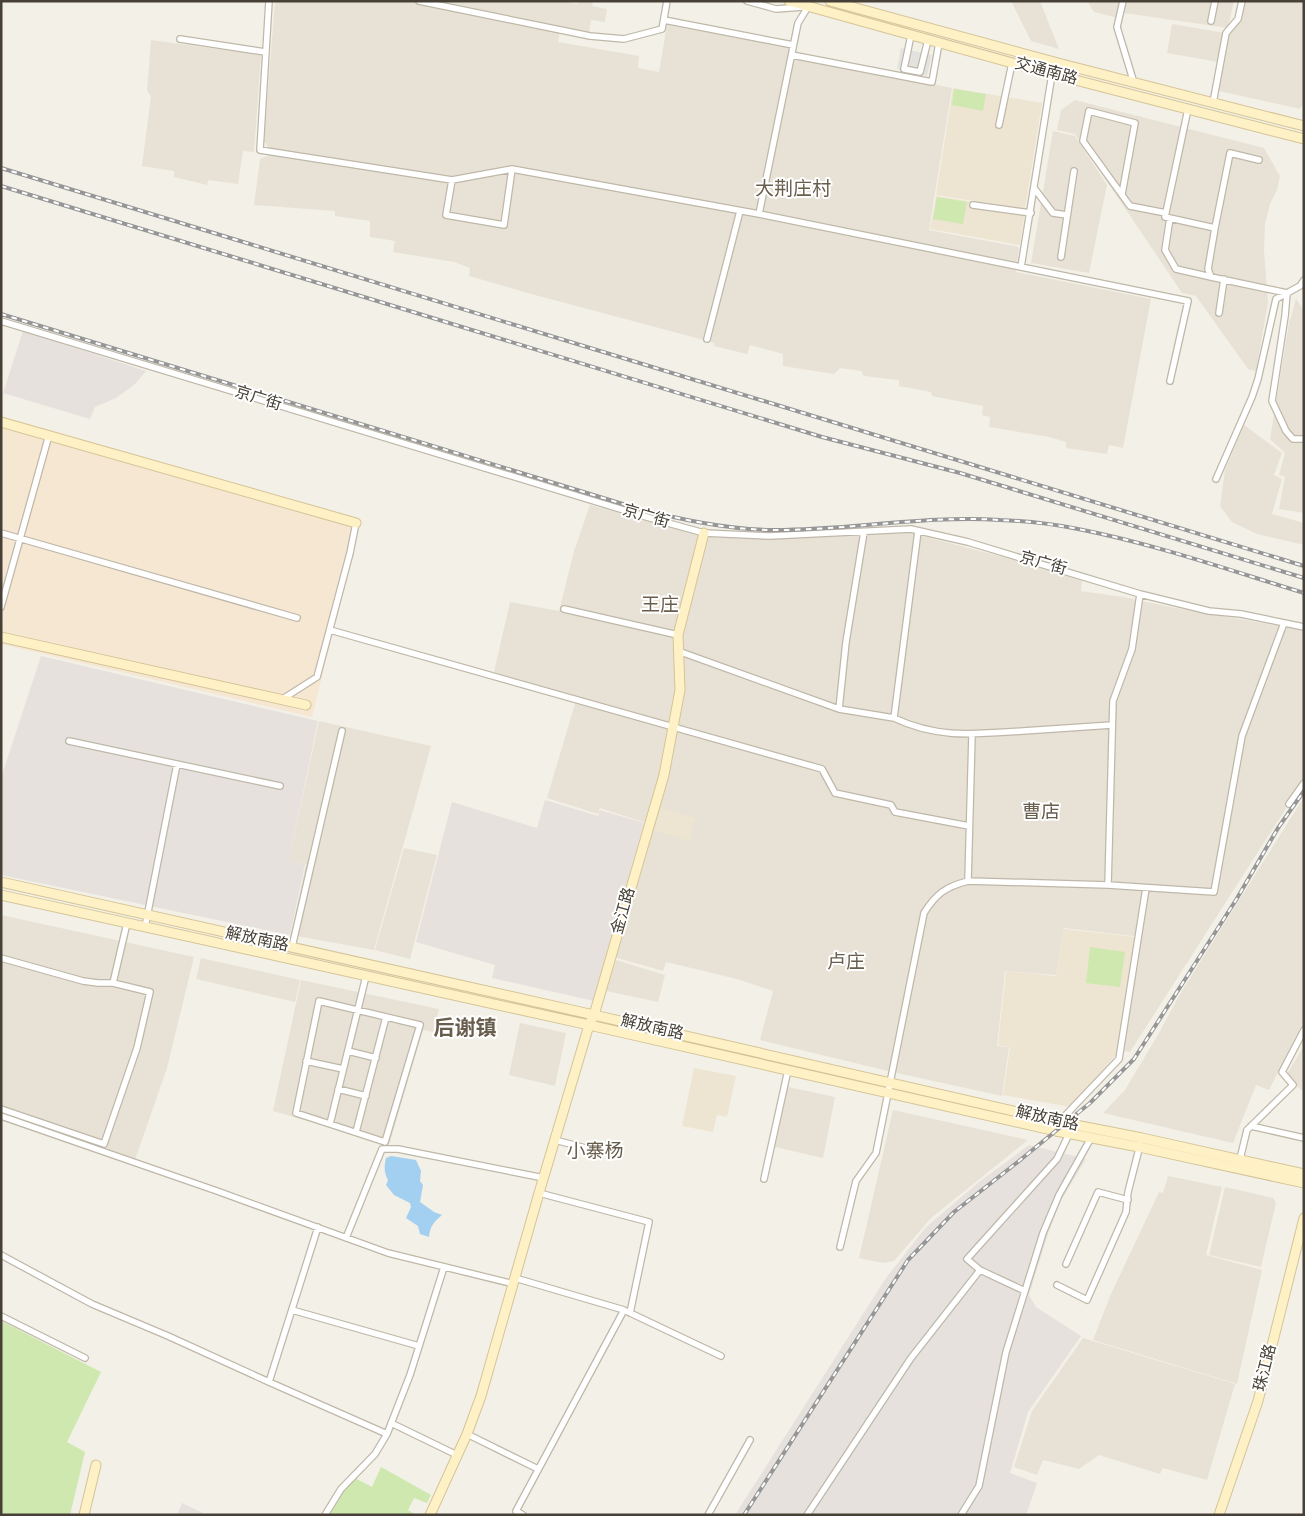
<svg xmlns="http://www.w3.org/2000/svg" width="1305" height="1516" viewBox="0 0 1305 1516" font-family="Overpass,'Noto Sans SC',sans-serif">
  <rect width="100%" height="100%" fill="#f3f0e7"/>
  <path fill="#e7e2d5" d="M 275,1 L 561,1 L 578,4 L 579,1 L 593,1 L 592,6 L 607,9 L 605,22 L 591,20 L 589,33 L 561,26 L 558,42 L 639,56 L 638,68 L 659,72 L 667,25 L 789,47 L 788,56 L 952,88 L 929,230 L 1019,247 L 1016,272 L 1151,299 L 1123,448 L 1109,445 L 1107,454 L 1066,448 L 1066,442 L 1049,437 L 989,427 L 990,417 L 982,415 L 983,406 L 932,396 L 931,392 L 899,386 L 899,380 L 864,376 L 861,371 L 840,368 L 834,374 L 783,366 L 783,354 L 750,345 L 747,354 L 714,346 L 714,343 L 704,340 L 535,295 L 469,276 L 470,268 L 454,262 L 393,252 L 395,241 L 370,237 L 370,221 L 335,216 L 335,211 L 254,205 L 260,159 L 268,156 L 269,148 L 264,141 Z
    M 1011,1 L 1040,1 L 1059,49 L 1031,41 Z
    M 1087,1 L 1234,1 L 1228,28 L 1124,13 L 1122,19 L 1094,12 Z
    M 1239,1 L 1304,1 L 1304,104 L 1300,109 L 1219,91 L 1224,63 L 1167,53 L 1172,24 L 1225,33 L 1235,21 Z
    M 151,40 L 261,55 L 254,152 L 243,151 L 238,184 L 208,180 L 207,185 L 174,177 L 174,171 L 142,166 L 151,96 L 147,91 Z
    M 1075,100 L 1264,148 L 1280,176 L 1277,190 L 1270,204 L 1265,224 L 1264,250 L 1268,302 L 1256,371 L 1248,369 L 1196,296 L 1182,293 L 1075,134 L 1057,130 L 1061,110 Z
    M 1053,131 L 1075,136 L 1107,185 L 1089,273 L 1031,263 Z
    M 1296,299 L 1304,310 L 1304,513 L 1279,509 L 1285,477 L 1279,475 L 1285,453 L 1270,439 L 1289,323 Z
    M 1244,425 L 1282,453 L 1274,475 L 1282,479 L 1272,514 L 1304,523 L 1304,545 L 1257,534 L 1232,522 L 1220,506 L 1225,470 Z
    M 590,505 L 709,537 L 758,539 L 910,533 L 934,539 L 1033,565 L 1082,581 L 1081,591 L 1123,597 L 1171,607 L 1274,625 L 1304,631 L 1304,780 L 1130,1052 L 1123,1051 L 1141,937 L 1064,928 L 1056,975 L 1005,971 L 997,1046 L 1009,1047 L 1002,1096 L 888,1071 L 760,1040 L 773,991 L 737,979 L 666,962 L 663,971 L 614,957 L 652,825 L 600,808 L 598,814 L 547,798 L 577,697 L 494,672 L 510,602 L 559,611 L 574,551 Z
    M 319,721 L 431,746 L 374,950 L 291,935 L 306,864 L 289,860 Z
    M 1304,797 L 1304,1021 L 1269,1090 L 1256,1085 L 1233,1143 L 1103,1113 L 1125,1090 L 1159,1033 L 1180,994 Z
    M 404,848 L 437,855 L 410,959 L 375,950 Z
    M 1,915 L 194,957 L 167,1068 L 135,1160 L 1,1114 Z
    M 201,958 L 300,980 L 295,1002 L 196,979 Z
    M 616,960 L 665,975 L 658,1002 L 606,991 Z
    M 301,980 L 439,1009 L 433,1032 L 423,1030 L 389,1145 L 273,1111 Z
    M 520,1023 L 566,1033 L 555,1086 L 509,1075 Z
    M 1304,1046 L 1304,1092 L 1299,1088 L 1287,1074 Z
    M 788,1087 L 835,1097 L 823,1158 L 775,1147 Z
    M 893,1110 L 1028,1140 L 931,1218 L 894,1261 L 883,1263 L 859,1258 Z
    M 1168,1176 L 1222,1187 L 1206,1255 L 1262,1270 L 1237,1384 L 1093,1340 L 1111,1294 L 1159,1192 L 1163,1193 Z
    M 1225,1187 L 1273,1198 L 1276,1203 L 1261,1267 L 1209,1255 Z
    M 1083,1338 L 1235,1384 L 1207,1480 L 1163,1468 L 1160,1474 L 1099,1455 L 1079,1469 L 1043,1460 L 1037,1475 L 1014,1467 L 1032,1411 Z"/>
  <path fill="#f5e7d2" d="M 1,416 L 361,519 L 312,717 L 1,644 Z"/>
  <path fill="#e6e1dc" d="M 23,331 L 146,371 L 135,384 L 116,398 L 95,407 L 90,419 L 3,393 Z
    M 41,656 L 318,721 L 289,860 L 305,864 L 290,935 L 1,875 L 1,778 Z
    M 545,800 L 598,816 L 600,810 L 644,823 L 594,1001 L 492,978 L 495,965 L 416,942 L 452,802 L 537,828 Z
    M 1029,1145 L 1086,1159 L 1061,1200 L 1048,1234 L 1029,1295 L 1036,1307 L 1081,1336 L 1028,1412 L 1010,1473 L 1037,1483 L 1026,1515 L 735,1515 L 886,1278 L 926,1227 L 979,1182 Z
    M 182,1503 L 207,1515 L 177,1515 Z"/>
  <path fill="#ede5d1" d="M 953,88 L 1042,103 L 1025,209 L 936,195 Z
    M 936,196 L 1025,210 L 1020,245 L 930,229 Z
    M 661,808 L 695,818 L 689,841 L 654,830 Z
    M 1064,929 L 1135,937 L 1116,1055 L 1070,1107 L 1003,1095 L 1010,1047 L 998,1045 L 1006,971 L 1056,976 Z
    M 694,1068 L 736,1076 L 727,1117 L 717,1115 L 713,1132 L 682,1126 Z"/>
  <path fill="#cee8af" d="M 954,89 L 986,94 L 983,111 L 952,105 Z
    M 937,197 L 967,202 L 963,224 L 933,219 Z
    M 1090,947 L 1125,952 L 1120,987 L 1086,983 Z
    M 1,1321 L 101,1372 L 67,1442 L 85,1452 L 70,1515 L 1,1515 Z
    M 381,1467 L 431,1495 L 427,1503 L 414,1498 L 408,1510 L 416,1515 L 330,1515 L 346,1487 L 355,1478 L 372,1487 Z"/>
  <path fill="#e4e2df" d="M 901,48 L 932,55 L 927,76 L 897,69 Z"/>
  <path fill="#a3d0f0" d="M 391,1156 L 416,1160 L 421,1171 L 420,1181 L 423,1185 L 420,1202 L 434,1212 L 442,1215 C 434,1222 430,1226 429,1237 L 420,1234 L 418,1226 L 406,1218 L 411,1207 L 410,1203 L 394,1195 L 386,1185 L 388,1180 C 384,1172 384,1167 386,1158 Z"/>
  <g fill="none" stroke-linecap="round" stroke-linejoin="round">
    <g stroke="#bfb8a9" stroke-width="8">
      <path id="street" d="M 269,1 L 260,150 L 452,180 L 512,169 L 759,214
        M 419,1 L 590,36 L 624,39 L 662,29 L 667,1
        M 747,1 L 776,9 L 803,7
        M 1123,1 L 1117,27 L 1134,83
        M 808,7 L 798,23 L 759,214 L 1021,267 L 1052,74
        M 664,20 L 793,45
        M 1211,21 L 1215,1
        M 911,35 L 904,69 L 920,72 L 928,40
        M 180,39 L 265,52
        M 792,55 L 932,82 L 939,43
        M 1213,103 L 1226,33 L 1238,19 L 1242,1
        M 1188,109 L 1165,217 L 1215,228 L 1208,269 L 1211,277 L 1287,293 L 1285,316 L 1272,401 L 1286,431 L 1293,439 L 1304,439
        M 999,125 L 1012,63
        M 452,180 L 446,215 L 504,225 L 512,169
        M 1034,188 L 1053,213 L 1067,215
        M 1122,194 L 1135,123 L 1089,111 L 1083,141 L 1130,206 L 1166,213
        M 973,205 L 1031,213
        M 1170,218 L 1165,250 L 1176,269 L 1211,277
        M 1215,228 L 1230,153 L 1259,160
        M 1061,257 L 1074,171
        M 1021,267 L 1188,301 L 1170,381
        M 1219,313 L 1224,279
        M 1,321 L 650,518 L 704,533 L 770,536 L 911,529 L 968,542 L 1140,594 L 1209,611 L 1241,614 L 1304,627
        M 707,339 L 740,211
        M 1216,479 L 1252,397 L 1258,379 L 1276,299 L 1300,286 L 1304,280
        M 1,533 L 297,618
        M 1140,594 L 1132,649 L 1113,701 L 1108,885 L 1214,892 L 1242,736 L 1284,623
        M 1,607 L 49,435
        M 564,609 L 678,635
        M 330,630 L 822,769 L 835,793 L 891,805 L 895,812 L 969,826
        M 678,651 L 839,709 L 846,642 L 864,532
        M 281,700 L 317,677 L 350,553 L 356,523
        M 839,709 L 894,718 L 918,531
        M 894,718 C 938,739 976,734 1023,731 C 1053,729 1082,727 1112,725
        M 972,735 L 968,881 L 1108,885
        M 69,741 L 280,786
        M 1289,804 L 1304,783
        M 145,927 L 177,764
        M 292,947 L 342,731
        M 1,958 L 83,981 L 98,983 L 113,983 L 150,992 L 137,1048 L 104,1144 L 1,1109
        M 113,983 L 127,923
        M 319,1001 L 420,1025 L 385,1142 L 296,1113 Z
        M 348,1051 L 376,1058
        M 306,1061 L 343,1069
        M 338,1089 L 366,1096
        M 1,1116 L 217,1191 L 388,1253 L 514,1284
        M 1059,1122 L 1119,1059 L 1146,888
        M 330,1124 L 366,976
        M 1251,1126 L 1304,1138
        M 356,1132 L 386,1017
        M 555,1140 L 593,1150
        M 1240,1159 L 1247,1130 L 1293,1085 L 1282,1072 L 1304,1030
        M 764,1179 L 788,1070
        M 539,1193 L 649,1222 L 630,1313
        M 346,1238 L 382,1149 L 398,1149 L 544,1178
        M 840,1247 L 856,1181 L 876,1153 L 924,913 C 936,894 945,887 968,881
        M 1,1255 L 92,1304 L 168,1336 L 269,1382 L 318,1227
        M 1066,1264 L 1098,1192 L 1128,1200
        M 980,1270 L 1025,1291
        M 515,1278 L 624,1310 L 516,1511 L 523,1515
        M 1057,1285 L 1087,1300 L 1126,1212 L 1128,1192 L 1140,1145
        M 292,1310 L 419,1346
        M 626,1311 L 721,1356
        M 1,1316 L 85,1358
        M 269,1382 L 387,1434
        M 391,1423 L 457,1455
        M 467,1434 L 538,1469
        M 325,1515 L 341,1489 L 375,1454 L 387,1434 L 410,1375 L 444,1267
        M 708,1515 L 750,1440
        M 807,1515 L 911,1358 L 980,1270 L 967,1259 L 1057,1159 L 1069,1134
        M 961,1515 L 979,1486 L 1006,1352 L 1043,1233 L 1059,1195 L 1091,1138"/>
    </g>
    <g stroke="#d4c497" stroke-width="11">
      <path id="secondary" d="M 789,1 L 1052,74 L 1304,139
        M 830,1 L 1058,63 L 1304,126
        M 1,422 L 356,523
        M 1,637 L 306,705
        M 1,882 L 594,1015 L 1065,1123 L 1142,1138 L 1304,1174
        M 1,895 L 589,1025 L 1056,1131 L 1139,1147 L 1304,1183
        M 84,1515 L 96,1465
        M 430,1515 L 467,1434 L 481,1396 L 539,1193 L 589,1025 L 594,1015 L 664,775 L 680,690 L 678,635 L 704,533
        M 1219,1515 L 1258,1401 L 1304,1218"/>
    </g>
    <use href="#street" stroke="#fff" stroke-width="5.5"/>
    <use href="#secondary" stroke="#fff1c6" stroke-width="9"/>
    <g stroke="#969696" stroke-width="4">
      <path id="rail" d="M 1,168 L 1304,566
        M 1,186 L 822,437 L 960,473 L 1304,578
        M 1,314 L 636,508 C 679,519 724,529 770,530 C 846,531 923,515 1000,520 C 1026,521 1053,524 1078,529 C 1155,544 1229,570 1304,593
        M 744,1515 L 908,1260 L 954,1212 L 1019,1161 L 1090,1103 L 1134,1059 L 1236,900 L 1278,828 L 1304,791"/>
    </g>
    <use href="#rail" stroke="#fff" stroke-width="2" stroke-dasharray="5.5" stroke-linecap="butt"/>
  </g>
  <g text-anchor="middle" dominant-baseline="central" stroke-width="4" stroke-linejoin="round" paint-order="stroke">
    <g font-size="16" fill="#464036" stroke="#fff">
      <text transform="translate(1046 72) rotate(15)">交通南路</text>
      <text transform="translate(258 399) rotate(17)">京广街</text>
      <text transform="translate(646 517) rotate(16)">京广街</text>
      <text transform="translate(1043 564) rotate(16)">京广街</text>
      <text transform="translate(624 911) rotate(-74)">金江路</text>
      <text transform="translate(257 940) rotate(12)">解放南路</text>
      <text transform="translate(652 1028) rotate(13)">解放南路</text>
      <text transform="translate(1047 1119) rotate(13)">解放南路</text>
      <text transform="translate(1266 1368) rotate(-76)">珠江路</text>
    </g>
    <g font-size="19" fill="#695e4d" stroke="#fff">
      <text x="793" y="190">大荆庄村</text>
      <text x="660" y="606">王庄</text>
      <text x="1041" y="813">曹店</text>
      <text x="846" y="963">卢庄</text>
      <text x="595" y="1152">小寨杨</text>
    </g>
    <g font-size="21" font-weight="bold" fill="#695e4d" stroke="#fff">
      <text x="465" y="1029">后谢镇</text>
    </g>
  </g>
  <rect width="1305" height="1516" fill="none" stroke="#464036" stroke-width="5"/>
</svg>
